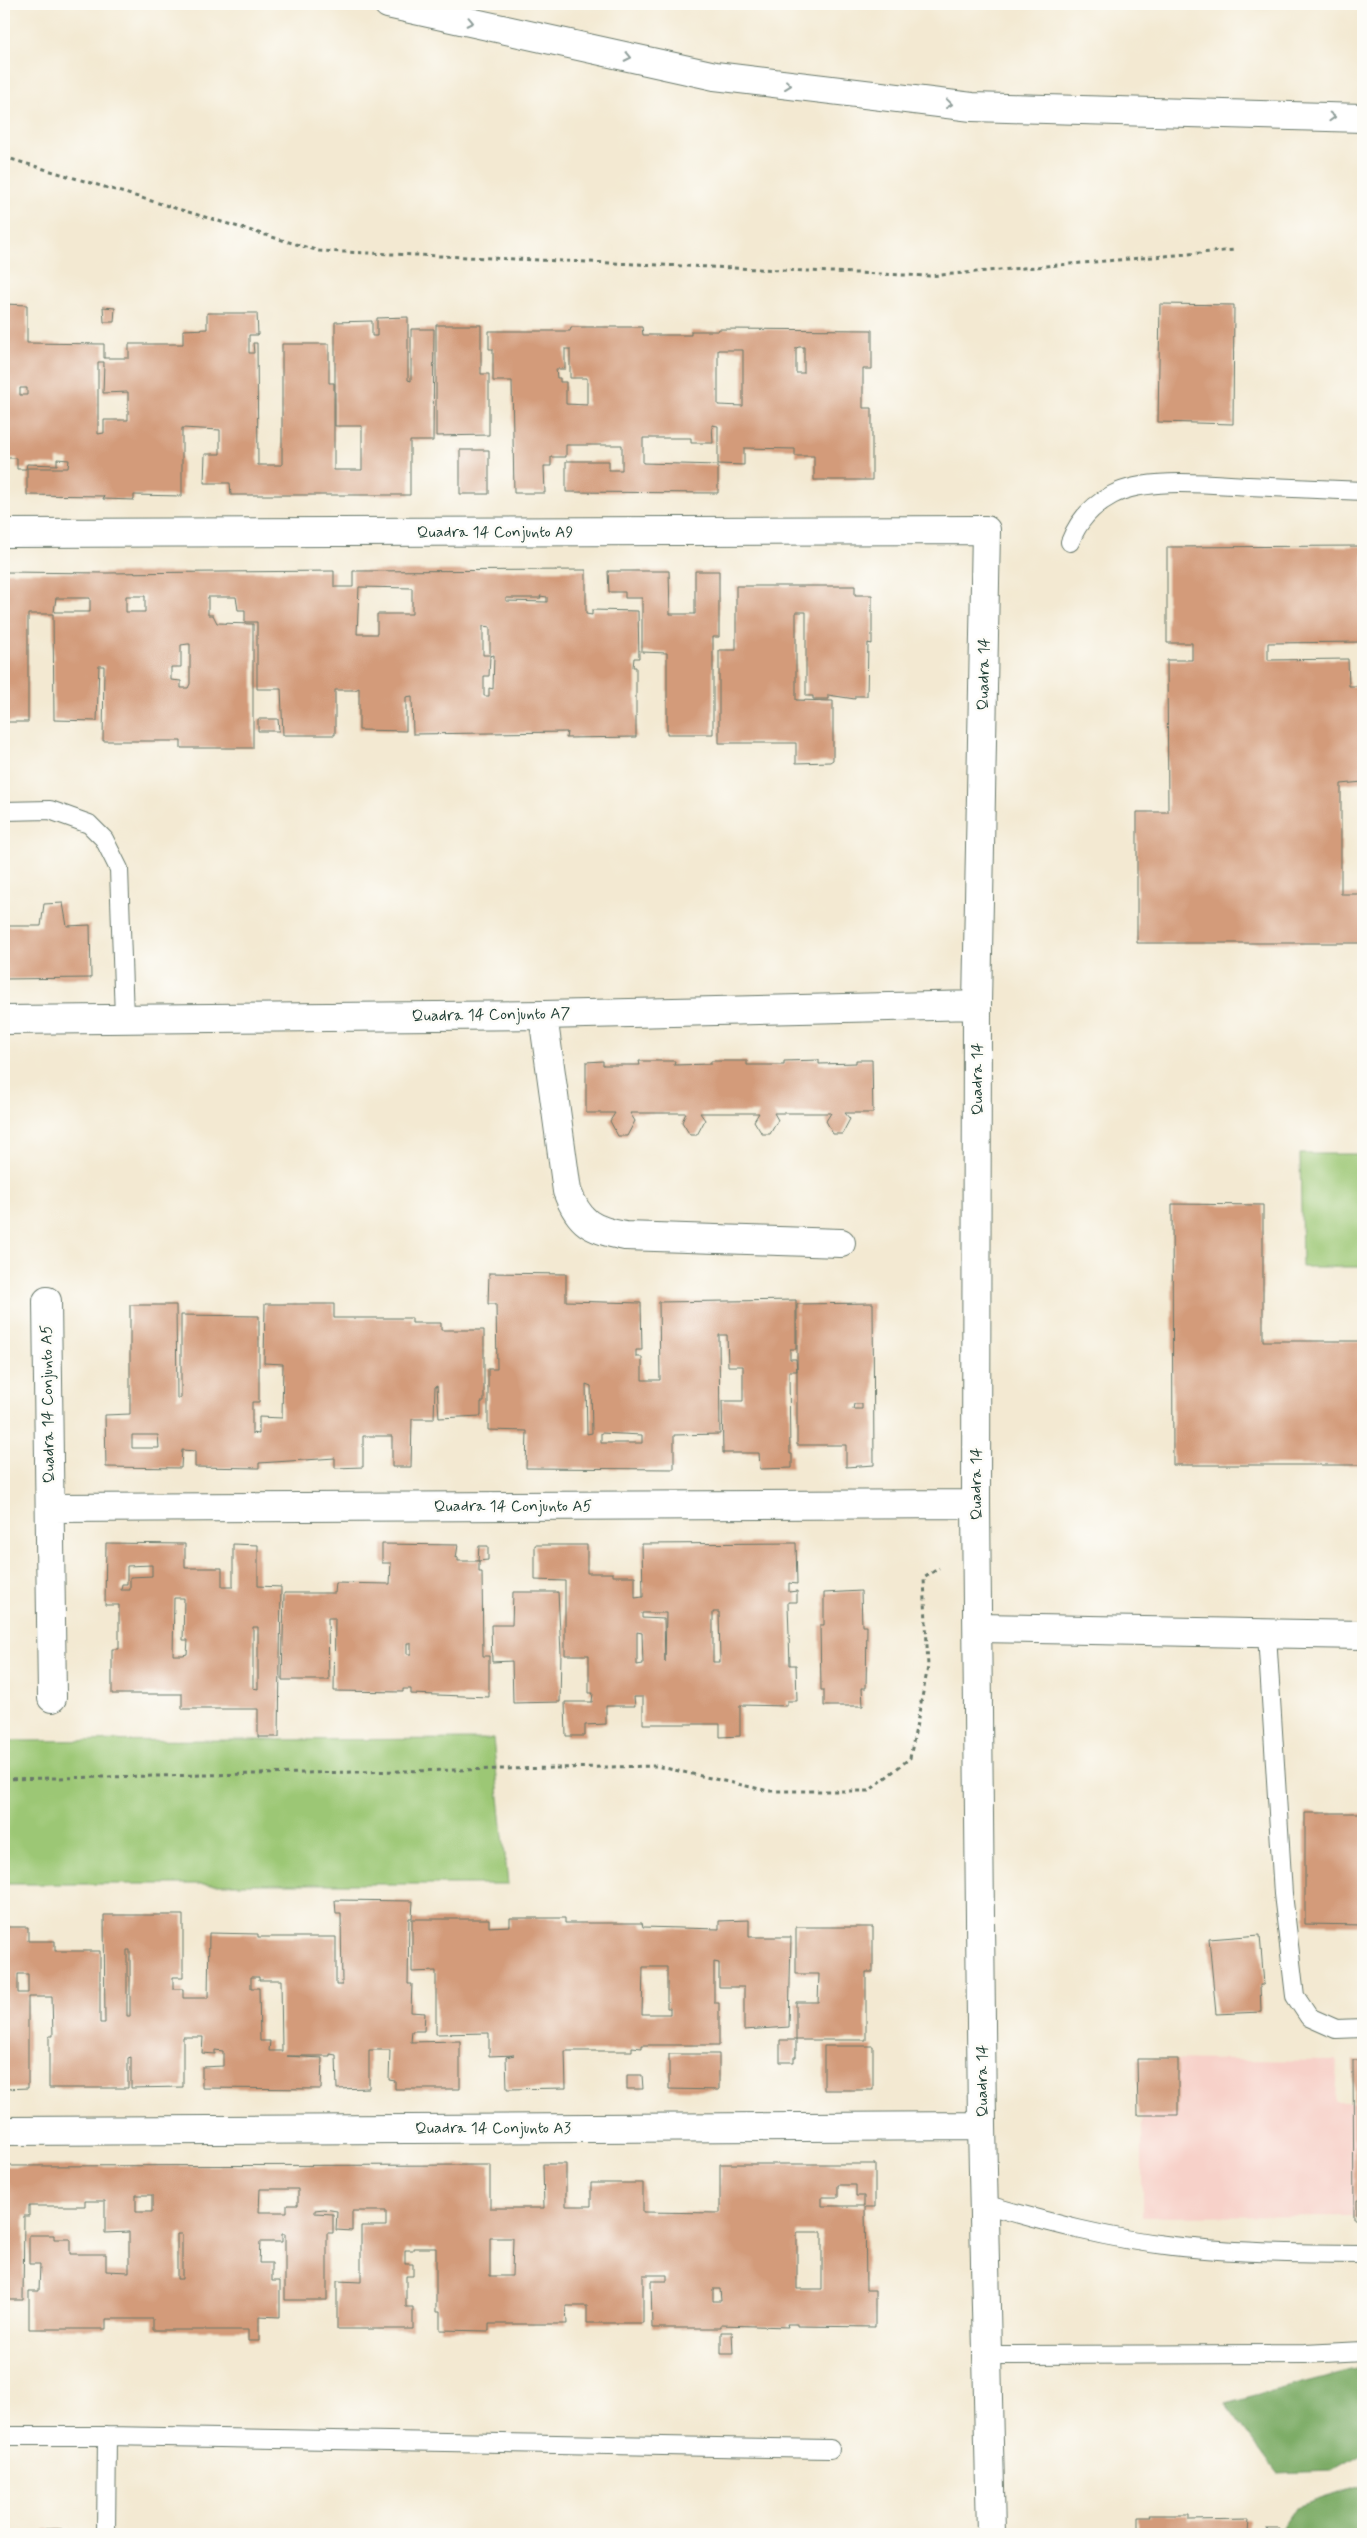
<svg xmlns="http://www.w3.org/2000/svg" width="1367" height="2538" viewBox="0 0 1367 2538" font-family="Mynerve,sans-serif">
  <rect width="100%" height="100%" fill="#fdfcf7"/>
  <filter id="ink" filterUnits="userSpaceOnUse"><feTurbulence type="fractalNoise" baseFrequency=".02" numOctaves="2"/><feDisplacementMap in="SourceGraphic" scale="10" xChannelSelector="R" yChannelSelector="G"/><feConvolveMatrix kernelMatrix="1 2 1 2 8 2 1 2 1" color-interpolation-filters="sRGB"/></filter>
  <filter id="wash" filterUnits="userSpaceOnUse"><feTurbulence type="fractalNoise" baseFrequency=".0096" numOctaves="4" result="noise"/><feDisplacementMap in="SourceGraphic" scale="20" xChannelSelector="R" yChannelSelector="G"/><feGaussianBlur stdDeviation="1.12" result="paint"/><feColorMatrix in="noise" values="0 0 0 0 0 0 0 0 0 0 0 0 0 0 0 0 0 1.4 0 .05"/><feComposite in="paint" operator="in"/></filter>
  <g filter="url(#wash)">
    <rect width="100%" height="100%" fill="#f3e9d2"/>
    <path fill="#f7d1c9" d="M 1142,2059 L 1337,2061 L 1335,2103 L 1363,2103 L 1363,2216 L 1142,2217 Z"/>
    <path fill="#9cc774" stroke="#5e8254" d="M 1300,1154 L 1363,1154 L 1363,1267 L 1302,1267 Z
      M 493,1739 L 508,1884 L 4,1884 L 4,1741 Z"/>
    <path fill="#7dac66" stroke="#4e744d" d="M 1363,2367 L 1363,2453 L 1332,2471 L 1277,2473 L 1225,2403 Z
      M 1363,2485 L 1363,2534 L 1279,2534 L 1296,2507 Z"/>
    <g id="blocks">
      <path fill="#d39b7a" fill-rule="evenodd" d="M 4,304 L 27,305 L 27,343 L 104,344 L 104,358 L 129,358 L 129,344 L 183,344 L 183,330 L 207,329 L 207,313 L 257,313 L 258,335 L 249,335 L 249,353 L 254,353 L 253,343 L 257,343 L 258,465 L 282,465 L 282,344 L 329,344 L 329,383 L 334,383 L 334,470 L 362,470 L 362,426 L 335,426 L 335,322 L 372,321 L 372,336 L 377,336 L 377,318 L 408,317 L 408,380 L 411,381 L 411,329 L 434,329 L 433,441 L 410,441 L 410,495 L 231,495 L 230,483 L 204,483 L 205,454 L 220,454 L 220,430 L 182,428 L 182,496 L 134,495 L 134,500 L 103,499 L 104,496 L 27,495 L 27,468 L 68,468 L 69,460 L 57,459 L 57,465 L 27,464 L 26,469 L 17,469 L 17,458 L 4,458 ZM 98,362 L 104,362 L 103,393 L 128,392 L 128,420 L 104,420 L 104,433 L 98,434 ZM 20,388 L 27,388 L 27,395 L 20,395 Z
        M 1160,304 L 1234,305 L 1233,424 L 1158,422 Z
        M 103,307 L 115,308 L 114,322 L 104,322 Z
        M 436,325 L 481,325 L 481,374 L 489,374 L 489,435 L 436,436 Z
        M 571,327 L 642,327 L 643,335 L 691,335 L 691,331 L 718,331 L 719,329 L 872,330 L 872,369 L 863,369 L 863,408 L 872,408 L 872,480 L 814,480 L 814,456 L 795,456 L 795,449 L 744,448 L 744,465 L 718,464 L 718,426 L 712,425 L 713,443 L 691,443 L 691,438 L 643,438 L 643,463 L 718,465 L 718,493 L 566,492 L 566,461 L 609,461 L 609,470 L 622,470 L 622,445 L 566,445 L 566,457 L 551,457 L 551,466 L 544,466 L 545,493 L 514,493 L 512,381 L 493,381 L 493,349 L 489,349 L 489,331 L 570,331 ZM 799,347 L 804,347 L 804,373 L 796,373 L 796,348 ZM 565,349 L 570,349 L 570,378 L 587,378 L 587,405 L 566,404 L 566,382 L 560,382 L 560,378 L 557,378 L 556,369 L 565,369 ZM 718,350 L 743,350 L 743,406 L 718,405 Z
        M 460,450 L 489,450 L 489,494 L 460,494 Z
        M 1363,546 L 1363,642 L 1268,643 L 1268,660 L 1348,659 L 1349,686 L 1363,686 L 1363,782 L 1341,784 L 1341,894 L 1363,894 L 1363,943 L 1137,943 L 1137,812 L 1168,812 L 1167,660 L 1192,660 L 1192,643 L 1167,643 L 1167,547 Z
        M 586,570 L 586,614 L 592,615 L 592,610 L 638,611 L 639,658 L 634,658 L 633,667 L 636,667 L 636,737 L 566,738 L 567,732 L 413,734 L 412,696 L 406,697 L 406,731 L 359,730 L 359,688 L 355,690 L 335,690 L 335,735 L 283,735 L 281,689 L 257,689 L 257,622 L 245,622 L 245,610 L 238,610 L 236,597 L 208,597 L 208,615 L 213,615 L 217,623 L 253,624 L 253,748 L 181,748 L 181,741 L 103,741 L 104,666 L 99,666 L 97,721 L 54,720 L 53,614 L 28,614 L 28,722 L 4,722 L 4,572 L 105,573 L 334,571 L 334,587 L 353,587 L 353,571 ZM 359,587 L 412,588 L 412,614 L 377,614 L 377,634 L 357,634 ZM 126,596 L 145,596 L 145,612 L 126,612 ZM 540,596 L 547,597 L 547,602 L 506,601 L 506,598 L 541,598 ZM 56,598 L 90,598 L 90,612 L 54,612 ZM 483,626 L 490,627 L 490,655 L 483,655 ZM 188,644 L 190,644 L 190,684 L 188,688 L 181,688 L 181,681 L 171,680 L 171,667 L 181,667 L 181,645 ZM 494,655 L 493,689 L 489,688 L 489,696 L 484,696 L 484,676 L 489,676 L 490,656 Z
        M 608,571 L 669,571 L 670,614 L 695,614 L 695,571 L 719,571 L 719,637 L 713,637 L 713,734 L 667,734 L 667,653 L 642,652 L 642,598 L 625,598 L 625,592 L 609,592 Z
        M 736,586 L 855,586 L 855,595 L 872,595 L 872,644 L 868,643 L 867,696 L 855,696 L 855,699 L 828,695 L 828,699 L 813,699 L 813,696 L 806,696 L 806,612 L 796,612 L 796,700 L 833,701 L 833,760 L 830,762 L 796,763 L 796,743 L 719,743 L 719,650 L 736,650 Z
        M 258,719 L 278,719 L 279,731 L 258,731 Z
        M 63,903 L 67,926 L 90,925 L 91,978 L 4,979 L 4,926 L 41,926 L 44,904 Z
        M 819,1060 L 819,1064 L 856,1063 L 856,1060 L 872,1060 L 873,1113 L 845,1113 L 850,1119 L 842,1134 L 833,1134 L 826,1121 L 831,1113 L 774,1113 L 778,1120 L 770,1134 L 762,1134 L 754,1121 L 759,1113 L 700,1113 L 705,1120 L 697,1135 L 690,1135 L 682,1122 L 686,1113 L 630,1113 L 635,1121 L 627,1136 L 618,1136 L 610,1121 L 615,1113 L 586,1113 L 586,1062 L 603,1061 L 603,1065 L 640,1065 L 639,1061 L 675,1061 L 674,1065 L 711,1064 L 711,1061 L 747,1061 L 747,1065 L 784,1065 L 784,1061 Z
        M 1172,1204 L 1263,1205 L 1263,1341 L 1363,1341 L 1363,1465 L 1173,1465 Z
        M 489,1273 L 566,1274 L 566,1301 L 641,1303 L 642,1350 L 636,1350 L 636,1357 L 642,1357 L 642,1380 L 660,1380 L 659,1302 L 796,1300 L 796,1349 L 790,1349 L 790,1359 L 796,1359 L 797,1371 L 789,1371 L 790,1454 L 792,1454 L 792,1468 L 760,1469 L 759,1453 L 723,1453 L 722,1401 L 743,1401 L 743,1366 L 728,1366 L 727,1335 L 719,1335 L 720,1434 L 674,1435 L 674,1469 L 526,1468 L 527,1431 L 488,1430 L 488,1369 L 497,1369 L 496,1304 L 488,1304 ZM 586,1384 L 591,1386 L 592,1433 L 587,1434 ZM 601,1433 L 642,1435 L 642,1443 L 601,1443 Z
        M 873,1303 L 874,1465 L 846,1467 L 846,1445 L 797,1445 L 797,1304 ZM 854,1404 L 862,1404 L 862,1409 L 853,1409 Z
        M 265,1304 L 334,1304 L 334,1318 L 412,1318 L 412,1323 L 441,1323 L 441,1330 L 484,1330 L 484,1402 L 481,1402 L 481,1416 L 439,1418 L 437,1386 L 435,1387 L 434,1419 L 412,1419 L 411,1467 L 392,1467 L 392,1436 L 363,1436 L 363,1467 L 335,1468 L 335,1458 L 259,1463 L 259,1468 L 195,1467 L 195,1451 L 182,1450 L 181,1468 L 106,1467 L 105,1415 L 130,1414 L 130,1305 L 176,1305 L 177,1398 L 181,1398 L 181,1315 L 259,1316 L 259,1402 L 252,1402 L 252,1433 L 259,1434 L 259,1417 L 282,1418 L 283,1364 L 264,1363 ZM 132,1435 L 158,1435 L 159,1448 L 132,1448 Z
        M 106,1543 L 185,1544 L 185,1568 L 222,1568 L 222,1587 L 233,1587 L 233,1544 L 258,1545 L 258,1586 L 281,1587 L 279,1737 L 258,1737 L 258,1709 L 182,1709 L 182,1694 L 112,1694 L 112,1649 L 119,1649 L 119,1605 L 105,1605 ZM 152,1565 L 152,1576 L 130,1577 L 130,1590 L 121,1590 L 122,1584 L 127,1584 L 127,1566 ZM 174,1598 L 184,1598 L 183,1640 L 188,1640 L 187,1654 L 183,1655 L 173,1655 ZM 253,1627 L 258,1627 L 258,1689 L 253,1688 Z
        M 796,1543 L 797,1584 L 789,1583 L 789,1592 L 797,1591 L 797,1602 L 788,1602 L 788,1605 L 790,1665 L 796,1665 L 797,1701 L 787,1701 L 787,1706 L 740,1705 L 740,1736 L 720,1737 L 720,1724 L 643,1724 L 643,1697 L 634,1697 L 635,1706 L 606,1706 L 606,1724 L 585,1725 L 585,1736 L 566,1736 L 565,1702 L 592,1702 L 593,1693 L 589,1693 L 589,1655 L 565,1655 L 565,1581 L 535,1580 L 535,1545 L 587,1545 L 587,1573 L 613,1573 L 613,1576 L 635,1576 L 635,1598 L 643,1597 L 642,1544 ZM 713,1612 L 719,1612 L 720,1662 L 713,1662 ZM 642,1613 L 666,1613 L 665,1662 L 664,1619 L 642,1618 ZM 637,1632 L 642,1633 L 643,1664 L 637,1665 Z
        M 382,1544 L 458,1545 L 456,1558 L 458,1557 L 458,1561 L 479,1561 L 479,1572 L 482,1572 L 483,1656 L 489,1656 L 489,1697 L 411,1694 L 411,1689 L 403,1689 L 403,1692 L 334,1691 L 335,1618 L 328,1618 L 329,1680 L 282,1680 L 284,1593 L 335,1593 L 336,1583 L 390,1584 L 391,1563 L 382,1563 ZM 407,1643 L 411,1643 L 411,1654 L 407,1654 Z
        M 479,1546 L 488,1546 L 488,1560 L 478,1561 Z
        M 861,1591 L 862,1626 L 867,1626 L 866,1688 L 862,1688 L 863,1706 L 824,1706 L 824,1690 L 821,1690 L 820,1625 L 824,1625 L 824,1593 Z
        M 513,1592 L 558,1592 L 561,1653 L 560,1702 L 513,1703 L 512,1661 L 492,1662 L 491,1625 L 512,1625 Z
        M 1305,1813 L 1363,1813 L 1363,1925 L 1305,1924 Z
        M 335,1900 L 413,1901 L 412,1918 L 409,1918 L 408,1984 L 412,1984 L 411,2012 L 425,2013 L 424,2031 L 412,2031 L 411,2042 L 460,2041 L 460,2089 L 395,2089 L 395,2081 L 389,2080 L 390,2050 L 369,2050 L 369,2088 L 337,2089 L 336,2055 L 330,2054 L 330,2056 L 287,2056 L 322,2058 L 321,2089 L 202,2088 L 202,2067 L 223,2066 L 223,2051 L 215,2050 L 215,2054 L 202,2053 L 203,2037 L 183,2037 L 183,2087 L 131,2088 L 131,2057 L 128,2058 L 128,2088 L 49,2088 L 49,2036 L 53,2036 L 52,1997 L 28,1997 L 28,2088 L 4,2089 L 4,1927 L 28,1927 L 28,1941 L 55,1941 L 55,1951 L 100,1951 L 100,2023 L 105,2023 L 104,1915 L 183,1915 L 183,1977 L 173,1977 L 173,1989 L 183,1989 L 183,1998 L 208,1998 L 209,1933 L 258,1934 L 258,1937 L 336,1937 L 336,1985 L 342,1985 L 341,1914 L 336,1914 ZM 127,1950 L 130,1950 L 130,2016 L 127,2016 ZM 18,1974 L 28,1974 L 28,1993 L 18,1993 ZM 251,1977 L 259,1977 L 259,1980 L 281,1980 L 282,2051 L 269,2051 L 270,2041 L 260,2041 L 259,1988 L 251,1988 Z
        M 510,1918 L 565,1918 L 565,1923 L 642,1923 L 643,1927 L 719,1929 L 719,1921 L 749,1920 L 749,1937 L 791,1937 L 789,2027 L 744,2030 L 744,1987 L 719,1987 L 719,1963 L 714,1962 L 714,2003 L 719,2003 L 719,2045 L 642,2045 L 642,2048 L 632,2047 L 632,2051 L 565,2051 L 566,2088 L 507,2089 L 506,2057 L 514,2055 L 489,2056 L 489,2033 L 436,2034 L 436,1971 L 412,1972 L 412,1919 L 489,1919 L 489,1927 L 510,1926 ZM 643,1967 L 667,1967 L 667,2008 L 670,2008 L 670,2014 L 642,2014 Z
        M 796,1927 L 873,1927 L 873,1972 L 866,1972 L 866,2040 L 796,2040 L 796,2002 L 818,2002 L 819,1974 L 796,1974 Z
        M 1260,1935 L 1264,1985 L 1260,1985 L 1261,2012 L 1216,2014 L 1209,1939 Z
        M 780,2040 L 796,2040 L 796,2057 L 794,2057 L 794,2062 L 780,2062 Z
        M 824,2046 L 873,2046 L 873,2090 L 824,2090 Z
        M 669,2054 L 719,2054 L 719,2090 L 669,2089 Z
        M 1137,2059 L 1178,2059 L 1178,2115 L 1138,2115 Z
        M 1353,2060 L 1363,2060 L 1363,2200 L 1357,2200 L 1357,2219 L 1354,2219 Z
        M 627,2075 L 642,2075 L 643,2089 L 627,2089 Z
        M 543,2164 L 566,2164 L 566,2206 L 591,2206 L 591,2183 L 643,2183 L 643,2212 L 720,2213 L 720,2164 L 875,2164 L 875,2207 L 865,2207 L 866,2290 L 875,2290 L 875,2327 L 797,2326 L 797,2324 L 787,2324 L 788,2327 L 721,2325 L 721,2328 L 652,2328 L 651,2281 L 667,2281 L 667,2275 L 643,2275 L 643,2323 L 587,2323 L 587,2306 L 566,2306 L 567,2324 L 489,2324 L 489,2331 L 440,2330 L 440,2312 L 436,2312 L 436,2248 L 413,2248 L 413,2250 L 405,2250 L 405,2264 L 413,2264 L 413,2276 L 406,2276 L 406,2307 L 413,2307 L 413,2329 L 337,2329 L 337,2281 L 361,2282 L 361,2226 L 386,2226 L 386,2211 L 352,2211 L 352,2231 L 336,2230 L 337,2211 L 324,2209 L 315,2210 L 315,2213 L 333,2214 L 333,2233 L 327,2233 L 327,2300 L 285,2300 L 285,2234 L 282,2234 L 282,2242 L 260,2242 L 259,2263 L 272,2263 L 272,2281 L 280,2281 L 280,2317 L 259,2316 L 259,2341 L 248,2341 L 248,2330 L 153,2330 L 153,2319 L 106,2319 L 106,2329 L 29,2329 L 29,2291 L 39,2291 L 40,2264 L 29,2264 L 29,2235 L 54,2235 L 54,2239 L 70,2239 L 70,2254 L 106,2254 L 106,2271 L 129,2272 L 129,2232 L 105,2233 L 105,2201 L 85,2201 L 85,2206 L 29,2206 L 29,2216 L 24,2216 L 23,2300 L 4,2300 L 4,2166 L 490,2165 L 490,2208 L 544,2208 ZM 838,2185 L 856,2185 L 856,2196 L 864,2196 L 864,2206 L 822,2206 L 822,2197 L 838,2197 ZM 260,2189 L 298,2189 L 298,2205 L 287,2205 L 287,2212 L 259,2212 ZM 136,2195 L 152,2195 L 152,2212 L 136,2212 ZM 797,2232 L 822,2232 L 822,2289 L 797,2289 ZM 177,2234 L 182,2234 L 182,2279 L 177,2279 ZM 490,2238 L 513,2238 L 512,2276 L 490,2276 ZM 713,2289 L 720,2289 L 721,2301 L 713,2301 Z
        M 721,2332 L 732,2332 L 733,2354 L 721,2354 Z
        M 1149,2515 L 1189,2515 L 1189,2520 L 1249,2519 L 1248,2534 L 1138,2534 L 1138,2517 L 1150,2517 Z
        M 45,2529 L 62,2529 L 64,2534 L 43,2534 Z
        M 1267,2529 L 1279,2529 L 1279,2534 L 1268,2534 Z
        M 174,2532 L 193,2532 L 193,2534 L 174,2534 Z"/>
    </g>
  </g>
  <g filter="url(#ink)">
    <use href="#blocks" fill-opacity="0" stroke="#69796b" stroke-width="1"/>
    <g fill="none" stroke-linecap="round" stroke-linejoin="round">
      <g stroke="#69796b" stroke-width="20">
        <path id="service" d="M 1070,542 C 1078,521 1091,506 1112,495 C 1145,477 1211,484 1248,486 C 1287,488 1325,489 1363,491
          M 4,811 L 50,810 L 89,824 L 104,839 L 119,869 L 124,1018
          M 1267,1634 L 1283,1894 L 1295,1996 L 1309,2017 L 1336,2029 L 1363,2028
          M 984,2204 C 1046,2222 1109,2239 1173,2246 C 1236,2253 1300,2254 1363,2254
          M 987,2355 L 1305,2354 L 1363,2351
          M 4,2436 L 107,2436 L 830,2449
          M 106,2534 L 107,2436"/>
      </g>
      <g stroke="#69796b" stroke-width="30">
        <path id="minor" d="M 4,533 L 986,530 L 977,1005 L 976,1504 L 982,2126 L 991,2534
          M 543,1015 L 567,1191 C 579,1223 592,1230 625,1236 L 841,1243
          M 4,1020 L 543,1015 L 977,1005
          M 47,1301 L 52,1698
          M 50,1508 L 976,1504
          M 978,1628 L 1363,1635
          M 4,2131 L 982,2126"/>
      </g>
      <g stroke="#69796b" stroke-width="30">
        <path id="trunk" d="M 388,4 L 715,76 L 972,107 L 1363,118"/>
      </g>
      <path stroke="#69796b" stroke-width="3" stroke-dasharray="4 4" stroke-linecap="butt" d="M 4,157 L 319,251 L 929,276 L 1235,250
        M 4,1779 L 656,1766 L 769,1791 L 869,1791 L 910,1758 L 928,1667 L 924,1578 L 939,1568"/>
      <use href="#service" stroke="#fff" stroke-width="18"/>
      <use href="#minor" stroke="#fff" stroke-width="28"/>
      <use href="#trunk" stroke="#fff" stroke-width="28"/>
    </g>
    <defs><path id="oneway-chevron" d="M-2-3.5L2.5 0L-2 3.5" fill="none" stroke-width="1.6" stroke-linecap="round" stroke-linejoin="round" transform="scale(1.25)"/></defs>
    <g stroke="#8f9e9a">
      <use href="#oneway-chevron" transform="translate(470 22) rotate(12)"/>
      <use href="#oneway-chevron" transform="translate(628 57) rotate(12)"/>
      <use href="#oneway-chevron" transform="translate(788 85) rotate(7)"/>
      <use href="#oneway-chevron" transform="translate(949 104) rotate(7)"/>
      <use href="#oneway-chevron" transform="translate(1332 117) rotate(2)"/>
    </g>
  </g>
  <g text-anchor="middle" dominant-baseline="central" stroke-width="5" stroke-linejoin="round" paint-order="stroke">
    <g font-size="16" fill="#1f3d34" stroke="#fdfcf7">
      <text x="495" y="532">Quadra 14 Conjunto A9</text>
      <text transform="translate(984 674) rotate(-89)">Quadra 14</text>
      <text transform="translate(491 1015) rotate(-1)">Quadra 14 Conjunto A7</text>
      <text transform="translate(977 1079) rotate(-90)">Quadra 14</text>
      <text transform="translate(48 1404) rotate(-91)">Quadra 14 Conjunto A5</text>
      <text transform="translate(976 1484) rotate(-90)">Quadra 14</text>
      <text x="513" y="1506">Quadra 14 Conjunto A5</text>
      <text transform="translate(982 2081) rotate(-90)">Quadra 14</text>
      <text x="493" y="2128">Quadra 14 Conjunto A3</text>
    </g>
  </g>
  <rect width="1367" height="2538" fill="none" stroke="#fdfcf7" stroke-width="20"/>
</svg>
